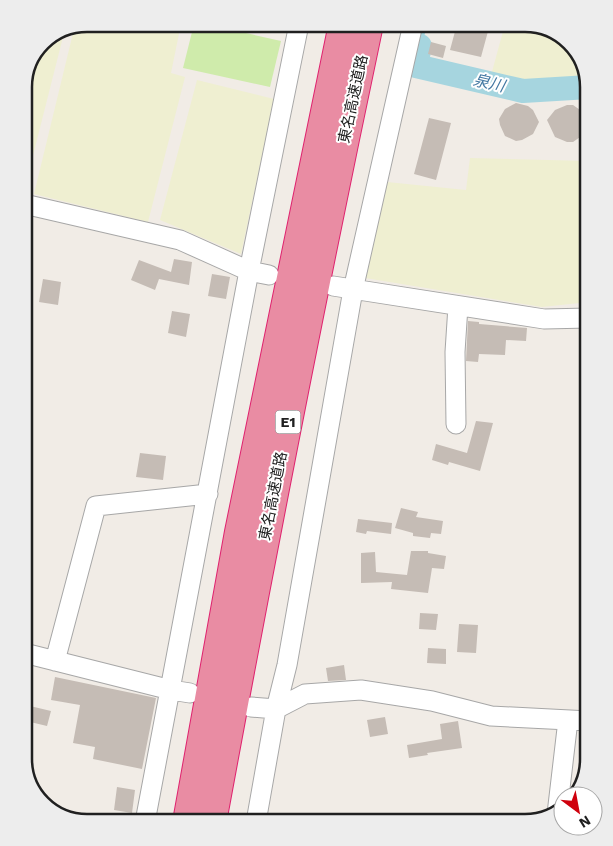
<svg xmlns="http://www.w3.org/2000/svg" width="613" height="846" viewBox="0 0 613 846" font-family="'Work Sans','Noto Sans JP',sans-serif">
  <rect width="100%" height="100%" fill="#f1ece6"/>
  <path fill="#efefd1" d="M 87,24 L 181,24 L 171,73 L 185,77 L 148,222 L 34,194 L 74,29 Z
    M 505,24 L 530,24 L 558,32 L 581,55 L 587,80 L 524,86 L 490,79 Z
    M 64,33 L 24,191 L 24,83 L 45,40 Z
    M 197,80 L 274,99 L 241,254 L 160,220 Z
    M 470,158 L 589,161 L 589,302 L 542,307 L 365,278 L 387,182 L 466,190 Z"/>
  <path fill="#cfebab" d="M 194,24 L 206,24 L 281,41 L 270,87 L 183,68 Z"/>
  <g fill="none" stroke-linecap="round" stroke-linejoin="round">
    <path stroke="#a6d5df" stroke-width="4" d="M 420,46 L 425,24"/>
    <path stroke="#a6d5df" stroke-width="24" d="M 414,45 L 420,46 L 416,66 L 523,91 L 589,87"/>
  </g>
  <path fill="#c5bcb5" d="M 457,24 L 490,24 L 481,57 L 450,50 Z
    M 431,42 L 446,46 L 443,58 L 428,54 Z
    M 516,103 L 528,106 L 533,110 L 539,122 L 533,134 L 522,140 L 516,141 L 505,136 L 500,125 L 499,119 L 505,109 Z
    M 567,105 L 573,105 L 583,112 L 587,123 L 583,135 L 573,142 L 567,142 L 555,137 L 547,120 L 555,110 Z
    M 429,118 L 451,123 L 436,180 L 414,174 Z
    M 174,259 L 192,262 L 189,285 L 159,279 L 155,290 L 131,280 L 139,260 L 171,272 Z
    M 212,274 L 230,277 L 226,299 L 208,296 Z
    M 43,279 L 61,282 L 58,305 L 39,302 Z
    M 172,311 L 190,314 L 186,337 L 168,333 Z
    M 468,321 L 479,322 L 479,324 L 527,328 L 526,341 L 506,340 L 505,355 L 479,354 L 478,362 L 466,361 Z
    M 476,421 L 493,423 L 480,471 L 449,462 L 448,465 L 432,460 L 436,444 L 467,453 Z
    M 140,453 L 166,456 L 163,480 L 136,477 Z
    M 401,508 L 418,512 L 416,517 L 443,521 L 441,534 L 431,533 L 430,538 L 413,536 L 413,533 L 395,528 Z
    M 358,519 L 392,523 L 391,534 L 367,531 L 366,534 L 356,532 Z
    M 411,551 L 428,551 L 428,553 L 446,556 L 444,569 L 432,568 L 428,593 L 391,589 L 392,582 L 361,583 L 361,553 L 375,552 L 376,572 L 407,575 Z
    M 420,613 L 438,614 L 436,630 L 419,629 Z
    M 459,624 L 478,625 L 476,653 L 457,652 Z
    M 428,648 L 446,649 L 446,664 L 427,663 Z
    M 344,665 L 346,680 L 328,681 L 326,668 Z
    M 55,677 L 156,698 L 142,769 L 93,759 L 95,747 L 73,743 L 80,705 L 51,700 Z
    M 30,706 L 51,711 L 47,726 L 26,721 Z
    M 385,717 L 388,734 L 370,737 L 367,720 Z
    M 458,721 L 462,748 L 427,753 L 428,755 L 409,758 L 407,745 L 442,739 L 440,724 Z
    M 117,787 L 135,790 L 132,813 L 114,810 Z"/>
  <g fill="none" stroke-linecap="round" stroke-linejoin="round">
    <g stroke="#a7a7a7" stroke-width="21">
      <path id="minor" d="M 24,204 L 180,240 L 249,271 L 269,275
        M 333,286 L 544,319 L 589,318
        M 456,424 L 455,352 L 458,306
        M 24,653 L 171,690 L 190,693
        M 55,661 L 96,506 L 208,494
        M 251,707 L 276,709 L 305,694 L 361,690 L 432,701 L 491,716 L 589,721
        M 557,814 L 568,720
        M 145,822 L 249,271 L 299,24
        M 256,822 L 276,709 L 287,665 L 353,290 L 413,24"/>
    </g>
    <g stroke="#df226e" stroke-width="30">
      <path id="highway" d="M 187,822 L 239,532 L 343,24
        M 212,822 C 261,555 313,289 369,24"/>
    </g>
    <use href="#minor" stroke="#fff" stroke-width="19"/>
    <use href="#highway" stroke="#e98ca3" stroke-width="28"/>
  </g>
  <g text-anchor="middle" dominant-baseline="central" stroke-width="4" stroke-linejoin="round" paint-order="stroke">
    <rect fill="#fff" stroke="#636363" stroke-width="1" x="275.5" y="410.5" width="25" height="23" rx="4"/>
    <g font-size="14" font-weight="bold" fill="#202020">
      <text x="288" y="422">E1</text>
    </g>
    <g font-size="15" fill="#202020" stroke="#fff">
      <text transform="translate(353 99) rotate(-78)">東名高速道路</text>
      <text transform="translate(273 496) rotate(-79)">東名高速道路</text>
    </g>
    <g font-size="16" font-style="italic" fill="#4378a2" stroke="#fff">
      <text transform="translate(489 83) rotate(13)">泉川</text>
    </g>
  </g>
  <path d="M0 0H613V846H0ZM87 32H525A55 55 0 0 1 580 87V759A55 55 0 0 1 525 814H87A55 55 0 0 1 32 759V87A55 55 0 0 1 87 32Z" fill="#ededed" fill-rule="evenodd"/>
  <path fill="none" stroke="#202020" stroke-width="2.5" d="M87 32H525A55 55 0 0 1 580 87V759A55 55 0 0 1 525 814H87A55 55 0 0 1 32 759V87A55 55 0 0 1 87 32Z"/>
  <g transform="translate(578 811) rotate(148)"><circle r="24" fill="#ffffff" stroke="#a6a6a6"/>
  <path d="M0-4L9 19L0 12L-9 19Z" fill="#cf000d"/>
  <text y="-8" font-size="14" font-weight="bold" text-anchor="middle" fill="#202020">N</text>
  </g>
</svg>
